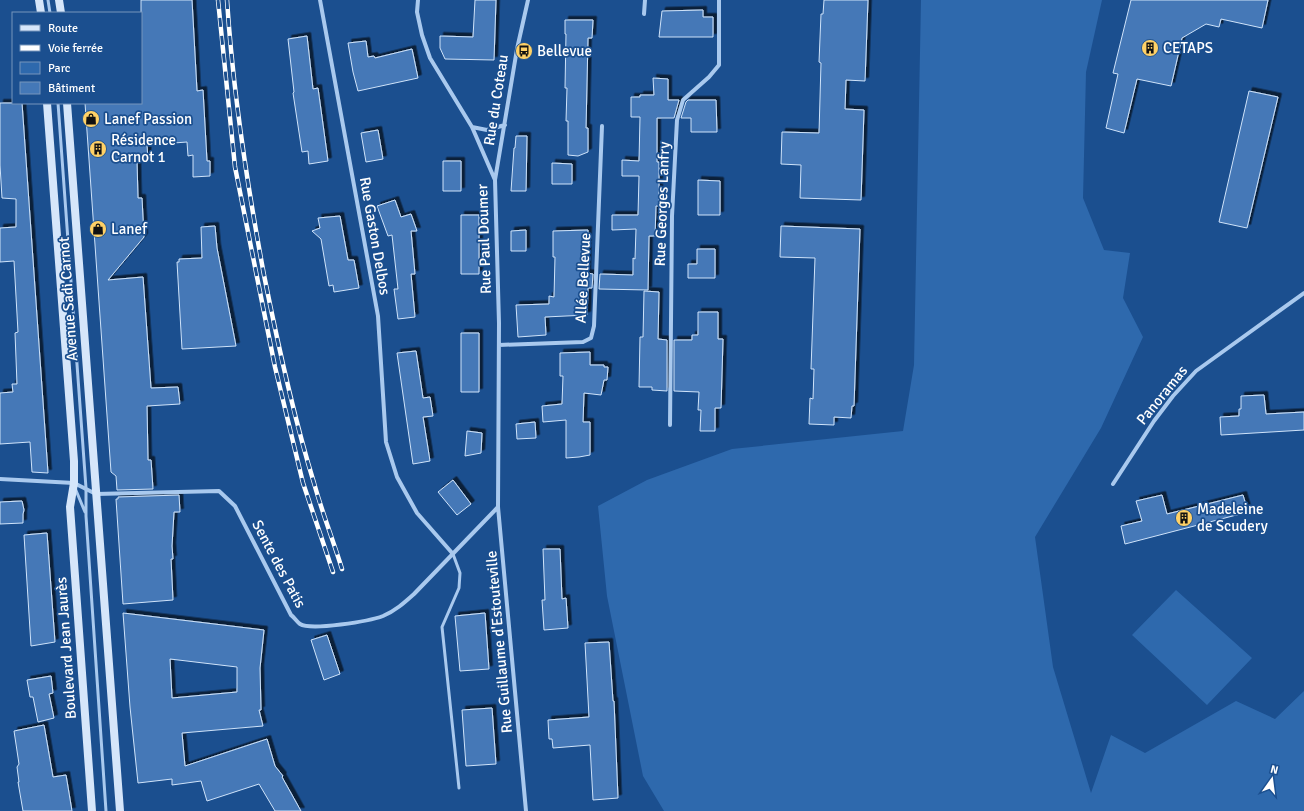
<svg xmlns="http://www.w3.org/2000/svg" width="1304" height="811" viewBox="0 0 1304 811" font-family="Signika,sans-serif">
  <defs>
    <filter id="shadow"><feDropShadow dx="3.5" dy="-3.5" stdDeviation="0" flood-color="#0009"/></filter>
  </defs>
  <rect width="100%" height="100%" fill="#1b4f8f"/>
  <path fill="#2e69ad" d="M 921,0 L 1102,0 L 1086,72 L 1083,198 L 1104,250 L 1130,253 L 1123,298 L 1143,337 L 1101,428 L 1035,537 L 1053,667 L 1091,793 L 1111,735 L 1145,753 L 1236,701 L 1275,719 L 1304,691 L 1304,811 L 664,811 L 643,776 L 607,596 L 598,506 L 647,480 L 732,449 L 903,431 L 914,365 Z
    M 1176,590 L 1252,658 L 1207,705 L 1132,635 Z"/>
  <path fill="#4478b7" stroke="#cfe3fa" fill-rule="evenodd" filter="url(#shadow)" d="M 141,0 L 192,0 L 197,91 L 203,90 L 207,161 L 210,161 L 210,176 L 193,177 L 193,155 L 188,156 L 187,142 L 147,145 L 148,161 L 137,161 L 138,198 L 142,198 L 144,237 L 108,280 L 143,277 L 151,388 L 178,387 L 180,404 L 147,406 L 148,460 L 151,460 L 153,489 L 117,490 L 116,476 L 111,472 L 85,103 L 141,103 Z
    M 475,0 L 496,0 L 494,60 L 445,59 L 440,48 L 440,36 L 473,37 Z
    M 824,0 L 868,0 L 865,81 L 846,80 L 845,109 L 864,110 L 861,200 L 800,198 L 801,165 L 781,164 L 782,132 L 819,133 L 821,63 L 819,62 L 821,14 L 823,14 Z
    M 1131,0 L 1268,0 L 1262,28 L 1221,19 L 1219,27 L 1206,24 L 1182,38 L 1171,86 L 1137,79 L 1124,133 L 1106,128 L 1118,74 L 1113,73 Z
    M 703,10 L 703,17 L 713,17 L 713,37 L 659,37 L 662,11 Z
    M 565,20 L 593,20 L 592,38 L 588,38 L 586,128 L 588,128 L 588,152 L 578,156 L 568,155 L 568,121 L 566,121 L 567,88 L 565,88 L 566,34 L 565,34 Z
    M 307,36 L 313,89 L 318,88 L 328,161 L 309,164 L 308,151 L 302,152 L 293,93 L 294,92 L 288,39 Z
    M 366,41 L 368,57 L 374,56 L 375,58 L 412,49 L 418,78 L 358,91 L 353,72 L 348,43 Z
    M 653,78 L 668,79 L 668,100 L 679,100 L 674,118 L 657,118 L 657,162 L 659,162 L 659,206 L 656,206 L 655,236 L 649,236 L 648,290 L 599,289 L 600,274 L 633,275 L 633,258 L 635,259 L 636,229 L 612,230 L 612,215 L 638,215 L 639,176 L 622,176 L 622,160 L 639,161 L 640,117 L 631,117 L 631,97 L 640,97 L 640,95 L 654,95 Z
    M 1249,91 L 1278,97 L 1247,228 L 1219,222 Z
    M 688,100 L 716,100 L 717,132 L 691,132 L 691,118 L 681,118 L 686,102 Z
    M 0,103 L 22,103 L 48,473 L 32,472 L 30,442 L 0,444 L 0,393 L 13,392 L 12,384 L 17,384 L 15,333 L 18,332 L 14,261 L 0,262 L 0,228 L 16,227 L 16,199 L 2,198 L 0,165 Z
    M 378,130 L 383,159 L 366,162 L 361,133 Z
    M 516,136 L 527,136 L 526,191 L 511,191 L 514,148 L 515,148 Z
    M 443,161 L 461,161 L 461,191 L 443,191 Z
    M 552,163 L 572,164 L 572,184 L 552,184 Z
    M 698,180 L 720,181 L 720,215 L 698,215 Z
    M 395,200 L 401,217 L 411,214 L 417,231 L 411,231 L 415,274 L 411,274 L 415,317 L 398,319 L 394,289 L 398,289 L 392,235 L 388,236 L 377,206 Z
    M 461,215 L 479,215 L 479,274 L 461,274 Z
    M 340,216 L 348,260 L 354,260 L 359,288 L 334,292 L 333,285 L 329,286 L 321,239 L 312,231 L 320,228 L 318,218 Z
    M 215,226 L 217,248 L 236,346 L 182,349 L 177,262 L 179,262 L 179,259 L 202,258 L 201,227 Z
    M 781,226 L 860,229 L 854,406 L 852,406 L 851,418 L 834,417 L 834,425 L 809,424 L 810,398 L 813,399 L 814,369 L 811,369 L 815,258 L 780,257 Z
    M 526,230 L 526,251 L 511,251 L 511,231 Z
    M 588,230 L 587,273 L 593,274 L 592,288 L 588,288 L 587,315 L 545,317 L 546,335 L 518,337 L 516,305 L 549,304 L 549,296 L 554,297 L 555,257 L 553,257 L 553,231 Z
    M 697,249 L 715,249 L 715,278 L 688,278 L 688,264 L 697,264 Z
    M 644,291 L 659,292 L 658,339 L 667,340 L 667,391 L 652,390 L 652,387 L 639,387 L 640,337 L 643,337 Z
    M 698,312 L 718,312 L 718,339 L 723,339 L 721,408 L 715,408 L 715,431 L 700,431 L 701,410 L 698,410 L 699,392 L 674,391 L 674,340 L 692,340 L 692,335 L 698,335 Z
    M 461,333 L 479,333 L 479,392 L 461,392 Z
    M 416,351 L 423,398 L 430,397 L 433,416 L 423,417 L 430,461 L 413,464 L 397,353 Z
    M 590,352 L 590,365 L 604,365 L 604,367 L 608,367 L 607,380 L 604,380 L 601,395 L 584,393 L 583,422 L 590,422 L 590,455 L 579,457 L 566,458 L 566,420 L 543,422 L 542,406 L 562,404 L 563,376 L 560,376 L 560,353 Z
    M 1264,395 L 1266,414 L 1304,412 L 1304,430 L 1221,435 L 1220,417 L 1239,416 L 1239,409 L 1241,409 L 1241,396 Z
    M 535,422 L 536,438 L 517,439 L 516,424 Z
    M 467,431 L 482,433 L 481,453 L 465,456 Z
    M 453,480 L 471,504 L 457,515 L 438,492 Z
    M 179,495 L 180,512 L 174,512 L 172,546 L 173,559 L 171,559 L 173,600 L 123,604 L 116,499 L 118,499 L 118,497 Z
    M 1162,495 L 1167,514 L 1243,495 L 1248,512 L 1125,544 L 1121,526 L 1142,521 L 1136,501 Z
    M 22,501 L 24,510 L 23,514 L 23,523 L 0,524 L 0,502 Z
    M 47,533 L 55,642 L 31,646 L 24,535 Z
    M 543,549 L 560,549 L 562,599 L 566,598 L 568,628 L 544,630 L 542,600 L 545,600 Z
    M 123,613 L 264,630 L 260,668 L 261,710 L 259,710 L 263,726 L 182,733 L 185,766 L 267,739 L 275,766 L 283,776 L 282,777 L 301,811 L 275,811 L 259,784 L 207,801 L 201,781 L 172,785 L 172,779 L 138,783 L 130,707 ZM 170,659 L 237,667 L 237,692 L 172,698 Z
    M 485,613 L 489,669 L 460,671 L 455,616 Z
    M 327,635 L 340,674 L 324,680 L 311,640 Z
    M 609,642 L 613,701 L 614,701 L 618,798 L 593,800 L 590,745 L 553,748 L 552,739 L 549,739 L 548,720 L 589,717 L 585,643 Z
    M 51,676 L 53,693 L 49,694 L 54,718 L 38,722 L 33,697 L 30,697 L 27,680 Z
    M 492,708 L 496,764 L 466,766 L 462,710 Z
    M 44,725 L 53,777 L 66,775 L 72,811 L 23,811 L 18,782 L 19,782 L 17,767 L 19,764 L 14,731 Z"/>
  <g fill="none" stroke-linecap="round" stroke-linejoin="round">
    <path stroke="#a9c9ee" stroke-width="3" d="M 48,0 L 50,13
      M 58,103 L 86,488 L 86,516 L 106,811
      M 75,488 L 85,512
      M 453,554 L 460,573 L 459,588 L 442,627 L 459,788"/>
    <path stroke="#a9c9ee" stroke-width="4" d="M 320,0 L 378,316 L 386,442 L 397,477 L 417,513 L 453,554
      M 418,0 L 417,12 L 422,35 L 430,58 L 472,127 L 495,180 L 499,323 L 498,507 L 526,811
      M 644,14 L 645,0
      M 472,127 L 487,130 L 505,125
      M 495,180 L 517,49 L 528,0
      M 499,345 L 583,342 L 591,338 L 594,326 L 602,126
      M 670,425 L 672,216 L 677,120 L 683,100 L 709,77 L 719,65 L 719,0
      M 0,479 L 74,483 L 96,494 L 219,491 L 235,506 L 291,615 C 294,617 297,622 300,624 C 311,631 370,621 383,616 C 395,611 404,603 414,594 L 498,507
      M 1113,484 L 1154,421 L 1173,396 L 1196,371 L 1304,293"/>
    <path stroke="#d6e6fa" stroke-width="8" d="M 39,0 L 41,13
      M 59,0 L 61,13
      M 47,103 L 74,461 L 74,483 L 70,507 L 92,811
      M 67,103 L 120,811"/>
    <g stroke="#fff" stroke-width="4.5">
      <path id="rail" d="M 218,0 L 235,167 L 275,367 L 303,483 L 333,572
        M 227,0 C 233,93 247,184 264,275 C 278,345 293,415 314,483 C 322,512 333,540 342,569"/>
    </g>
    <use href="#rail" stroke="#1b4f8f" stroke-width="3" stroke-dasharray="9" stroke-linecap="butt"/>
  </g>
  <defs>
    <g id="building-disc" transform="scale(0.9)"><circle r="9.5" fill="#ffd166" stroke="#1b4f8f"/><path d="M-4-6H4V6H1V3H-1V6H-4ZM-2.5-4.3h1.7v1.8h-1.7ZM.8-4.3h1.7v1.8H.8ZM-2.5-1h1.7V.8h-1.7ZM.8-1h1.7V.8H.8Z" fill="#111"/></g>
    <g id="bus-disc" transform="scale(0.9)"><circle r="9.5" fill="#ffd166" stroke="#1b4f8f"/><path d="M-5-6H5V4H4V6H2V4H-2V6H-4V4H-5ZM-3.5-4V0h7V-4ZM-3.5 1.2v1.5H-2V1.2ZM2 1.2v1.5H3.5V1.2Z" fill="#111"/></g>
    <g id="shop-disc" transform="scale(0.9)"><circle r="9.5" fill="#ffd166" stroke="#1b4f8f"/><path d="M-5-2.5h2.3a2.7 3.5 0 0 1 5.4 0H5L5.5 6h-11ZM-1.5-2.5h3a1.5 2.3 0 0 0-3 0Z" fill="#111"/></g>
  </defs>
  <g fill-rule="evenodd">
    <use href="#building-disc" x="1150" y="48"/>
    <use href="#bus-disc" x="524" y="51"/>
    <use href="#shop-disc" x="91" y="119"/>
    <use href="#building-disc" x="98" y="149"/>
    <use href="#shop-disc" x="98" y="229"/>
    <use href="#building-disc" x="1184" y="518"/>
  </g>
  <g text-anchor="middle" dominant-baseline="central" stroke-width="3.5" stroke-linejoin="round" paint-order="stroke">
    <g font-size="15" fill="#fff" stroke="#1b4f8f" text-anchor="start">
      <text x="1163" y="48">CETAPS</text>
      <text x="537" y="51">Bellevue</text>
      <text x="104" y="119">Lanef Passion</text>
      <text x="111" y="140">Résidence<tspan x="111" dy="17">Carnot 1</tspan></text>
      <text x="111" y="229">Lanef</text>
      <text x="1197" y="509">Madeleine<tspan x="1197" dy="17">de Scudery</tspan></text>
    </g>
    <g font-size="15" fill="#fff" stroke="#1b4f8f">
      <text transform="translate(496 100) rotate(-81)">Rue du Coteau</text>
      <text transform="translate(662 204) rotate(-88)">Rue Georges Lanfry</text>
      <text transform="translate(375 236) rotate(80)">Rue Gaston Delbos</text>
      <text transform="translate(484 239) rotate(-92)">Rue Paul Doumer</text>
      <text transform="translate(583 278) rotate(-87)">Allée Bellevue</text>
      <text transform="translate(68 299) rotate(-94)">Avenue Sadi Carnot</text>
      <text transform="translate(1162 395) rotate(-51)">Panoramas</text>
      <text transform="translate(279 564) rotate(62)">Sente des Patis</text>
      <text transform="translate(499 642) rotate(-95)">Rue Guillaume d'Estouteville</text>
      <text transform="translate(66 648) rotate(-94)">Boulevard Jean Jaurès</text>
    </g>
  </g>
  <rect x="12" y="12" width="130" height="92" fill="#1b4f8f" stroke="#7695bc"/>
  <rect x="20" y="25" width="20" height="6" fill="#d6e6fa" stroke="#7695bc"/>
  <text x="48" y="32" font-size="12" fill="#ffffff">Route</text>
  <rect x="20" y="45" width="20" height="6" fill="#ffffff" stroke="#7695bc"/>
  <text x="48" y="52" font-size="12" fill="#ffffff">Voie ferrée</text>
  <rect x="20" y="62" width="20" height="12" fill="#2e69ad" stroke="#7695bc"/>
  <text x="48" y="72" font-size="12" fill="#ffffff">Parc</text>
  <rect x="20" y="82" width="20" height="12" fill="#4478b7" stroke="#7695bc"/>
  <text x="48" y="92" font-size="12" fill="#ffffff">Bâtiment</text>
  <g transform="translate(1272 779) rotate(14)" stroke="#1b4f8f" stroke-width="3" paint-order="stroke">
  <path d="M0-3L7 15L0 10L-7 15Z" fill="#ffffff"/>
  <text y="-6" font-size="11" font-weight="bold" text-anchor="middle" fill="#ffffff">N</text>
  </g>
</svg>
